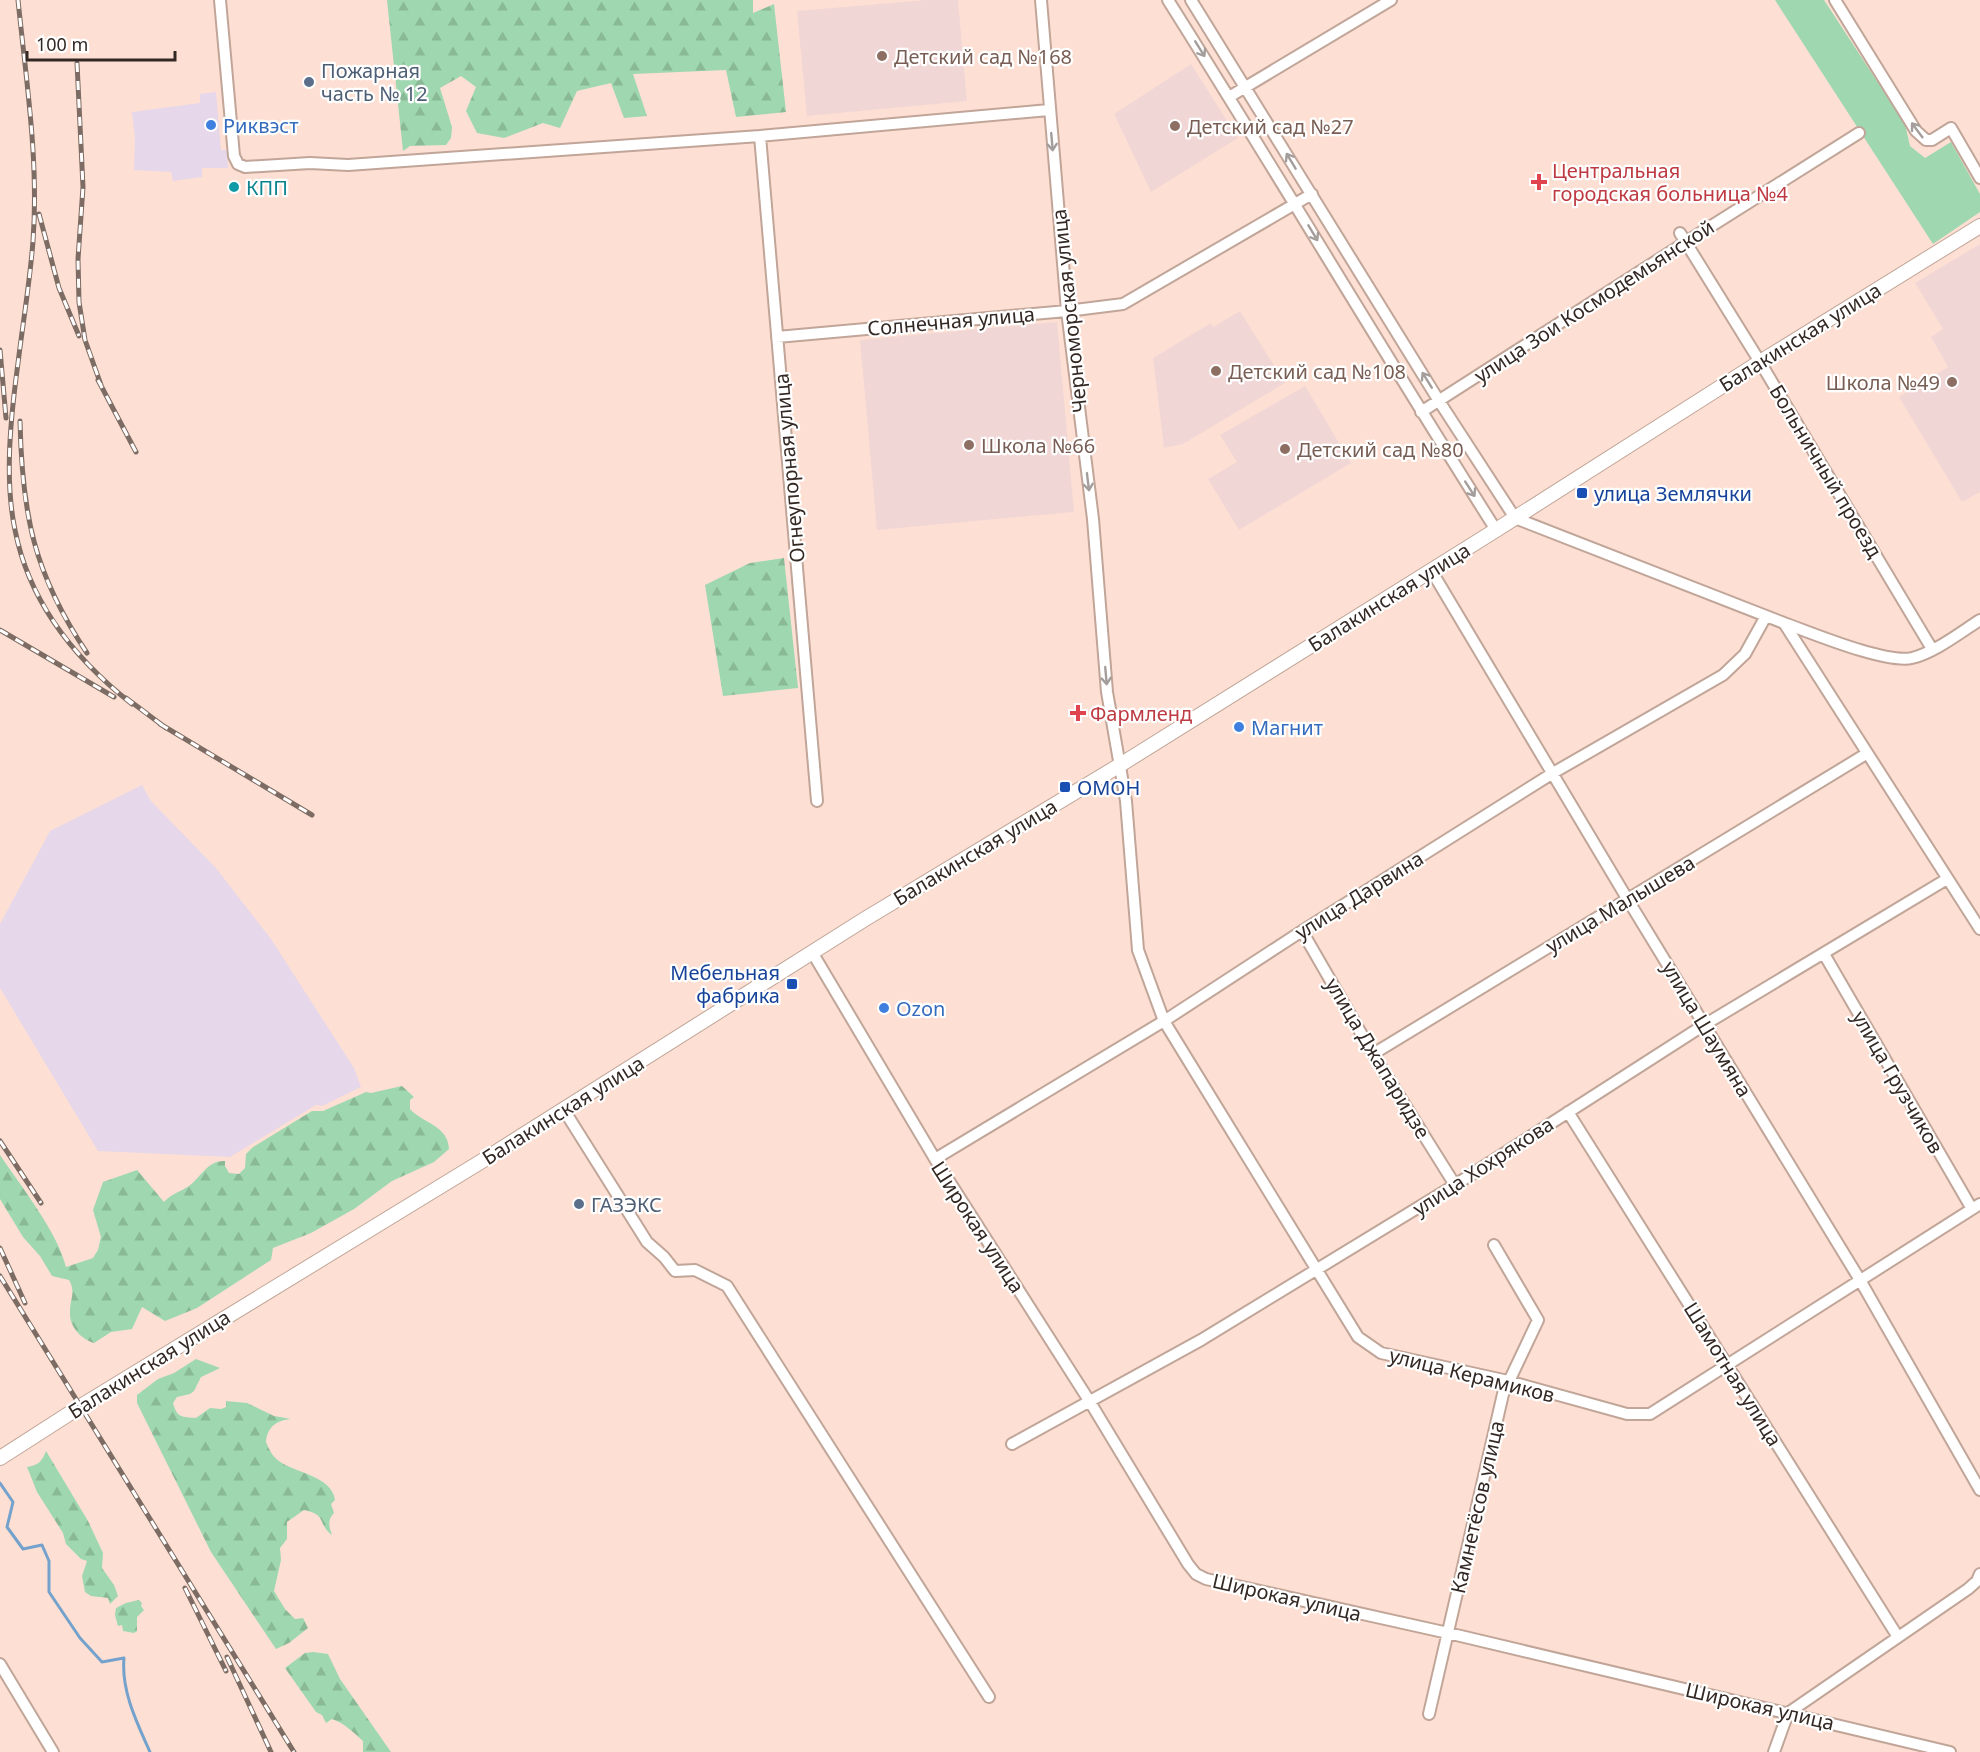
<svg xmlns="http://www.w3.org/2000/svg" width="1980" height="1752" viewBox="0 0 1980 1752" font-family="'Noto Sans',sans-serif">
  <defs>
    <pattern id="forest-firs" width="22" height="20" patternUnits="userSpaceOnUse" patternTransform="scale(1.5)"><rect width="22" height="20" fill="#9ed7b0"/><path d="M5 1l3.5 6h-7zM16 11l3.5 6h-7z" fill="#89b997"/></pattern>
  </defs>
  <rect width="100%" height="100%" fill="#fde0d3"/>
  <path fill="#e6d7ea" d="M 216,92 L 221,150 L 227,150 L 228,168 L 202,168 L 202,177 L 173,181 L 171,172 L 134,170 L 135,138 L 132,112 L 200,103 L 200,94 Z
    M 142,785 L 151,801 L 216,868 L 271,939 L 354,1068 L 361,1087 L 322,1106 L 316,1105 L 230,1157 L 98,1151 L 0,988 L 0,924 L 50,831 Z"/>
  <path fill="#f1d6d6" d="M 926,0 L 958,0 L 967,101 L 807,116 L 797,11 Z
    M 1191,64 L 1238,138 L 1151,192 L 1114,114 Z
    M 1980,244 L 1980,492 L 1962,502 L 1899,397 L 1948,367 L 1931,337 L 1943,329 L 1915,283 Z
    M 1240,311 L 1285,383 L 1183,444 L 1164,448 L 1153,358 L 1211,323 L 1213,327 Z
    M 1057,322 L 1074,512 L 877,530 L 860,340 Z
    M 1305,386 L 1351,463 L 1239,530 L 1208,479 L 1237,462 L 1220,435 Z"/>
  <path fill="url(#forest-firs)" d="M 387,0 L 753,0 L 753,13 L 774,4 L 786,112 L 736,117 L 726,70 L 633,74 L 647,116 L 624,118 L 611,83 L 577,91 L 560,128 L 543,123 L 504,138 L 477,133 L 466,111 L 476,87 L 461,76 L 440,88 L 452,127 L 451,138 L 446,145 L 410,146 L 403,151 Z
    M 784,558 L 798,688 L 723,696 L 705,585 L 750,563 Z
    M 402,1086 L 414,1097 L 410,1100 L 410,1109 C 422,1123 448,1125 449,1149 L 434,1162 L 392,1181 L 354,1209 L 311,1233 L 273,1248 L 271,1260 L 197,1308 L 165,1321 L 142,1307 L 132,1329 L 111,1332 L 94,1343 C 81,1339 69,1326 70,1312 C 70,1299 76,1292 69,1280 L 52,1276 L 40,1256 L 23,1237 L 0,1199 L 0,1155 C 22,1188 57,1231 66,1267 L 93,1258 L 98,1250 L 101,1237 L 93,1210 L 103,1182 L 137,1170 L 164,1202 C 171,1194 180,1192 189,1186 C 201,1177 208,1160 225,1161 L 225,1166 L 229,1173 L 239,1174 L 245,1168 L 246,1154 L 253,1147 L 312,1111 L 323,1111 L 366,1092 L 371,1093 Z
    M 196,1359 L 220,1368 L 201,1377 L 194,1391 L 190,1394 L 177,1397 L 173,1403 C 177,1418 182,1417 196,1418 L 210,1408 L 221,1409 L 226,1407 L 226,1401 L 247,1403 L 274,1416 L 291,1419 C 277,1420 267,1427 266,1442 C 269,1449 272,1456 279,1461 C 295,1473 332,1476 335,1500 L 331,1504 L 334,1513 C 327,1520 329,1526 332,1535 C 317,1524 328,1515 304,1510 L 287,1522 L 287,1539 L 280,1548 L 281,1560 L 274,1591 L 285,1609 L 295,1619 L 303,1618 L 308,1628 L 289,1643 L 276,1649 L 211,1552 L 137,1403 L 137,1395 L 158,1379 L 174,1373 Z
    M 46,1451 L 88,1521 L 103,1553 L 102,1568 L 114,1585 L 118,1596 L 110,1604 L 108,1598 L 91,1596 L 85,1592 L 82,1576 L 87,1561 L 81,1559 L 66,1544 L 63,1533 L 37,1492 L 27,1467 C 38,1465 42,1462 46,1451 Z
    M 139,1600 L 142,1603 L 141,1606 L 144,1610 L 137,1617 L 137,1631 L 134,1633 L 123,1631 L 122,1625 L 118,1626 L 115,1615 L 116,1608 L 126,1603 Z
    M 313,1652 L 328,1654 L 340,1679 L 391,1752 L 363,1752 L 363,1741 C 353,1732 344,1723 332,1719 L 326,1723 L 322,1715 L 316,1712 L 285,1668 L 305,1653 Z"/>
  <path fill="#9ed7b0" d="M 1775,0 L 1824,0 L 1905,124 L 1910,146 L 1925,158 L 1951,142 L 1980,194 L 1980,212 L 1933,244 Z"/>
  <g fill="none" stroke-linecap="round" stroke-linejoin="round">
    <path stroke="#74a2cd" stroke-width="3" d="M 0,1483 L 13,1502 L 7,1527 L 23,1549 L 42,1545 L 49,1561 L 49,1592 L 80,1638 L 102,1662 L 124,1658 C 121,1691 137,1723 150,1752"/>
    <g stroke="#c0a598" stroke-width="14">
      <path id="minor" d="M 220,0 L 234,156 L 238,164 L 245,167 L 310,163 L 348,165 L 760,136 L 1049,110
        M 1041,0 L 1067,311 L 1093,519 L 1107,692 L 1126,801 L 1138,950 L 1164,1021 L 1358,1337 L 1381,1353 L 1508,1381 L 1627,1414 L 1650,1414 L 1980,1204
        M 1168,0 C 1279,176 1385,355 1496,530
        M 1191,0 L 1439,401 L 1515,518 L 1784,623 L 1980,929
        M 1835,0 L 1916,131 L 1926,140 L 1932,140 L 1951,128 L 1980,178
        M 1229,97 L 1391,0
        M 760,136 L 817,801
        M 1680,233 L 1760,362 L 1932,649
        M 777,337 L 1067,311 L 1123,304 L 1312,194
        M 1421,412 L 1686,242 L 1859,133
        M 1431,570 L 1628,900 L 1860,1280 L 1980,1490
        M 1784,623 C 1812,633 1886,664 1912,658 C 1934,653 1961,632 1980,620
        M 1302,931 L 1373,1054 L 1455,1185
        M 812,952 L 935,1159 L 1090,1402 L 1188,1564 L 1196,1574 L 1206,1579 L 1448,1633 L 1950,1752
        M 1824,954 L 1972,1209
        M 1373,1054 L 1866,754
        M 564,1110 L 647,1242 L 664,1257 L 675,1271 L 695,1270 L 727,1286 L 989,1697
        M 1568,1112 L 1898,1637
        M 935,1159 L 1164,1021 L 1302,931 L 1553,773 L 1723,675 L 1745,654 L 1766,616
        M 1012,1444 L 1201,1340 L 1455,1185 L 1704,1025 L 1947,879
        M 0,1664 L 53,1752
        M 1429,1714 L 1503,1394 L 1538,1320 L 1494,1245
        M 1774,1752 L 1788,1713 L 1968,1589 L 1977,1581 L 1980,1574"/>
    </g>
    <g stroke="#c0a598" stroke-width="16">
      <path id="major" d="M 0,1458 L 81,1406 L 482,1161 L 865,919 L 1120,765 L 1496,530 L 1760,362 L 1980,226"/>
    </g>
    <use href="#minor" stroke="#fff" stroke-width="10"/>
    <use href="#major" stroke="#fff" stroke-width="14"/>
    <g stroke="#7d6c64" stroke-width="5">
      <path id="rail" d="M 18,0 C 26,79 39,161 33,241 C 30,281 23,322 18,363 C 11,415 4,478 15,530 C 29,602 76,660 132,704
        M 77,63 L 83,187 L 78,259 L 79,302 L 85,340 L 101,385
        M 39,214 L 59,288 L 79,336
        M 0,350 L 6,418
        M 98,380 L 136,452
        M 20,421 C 22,515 34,574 87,653
        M 0,630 L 114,697
        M 126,698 L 166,728
        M 160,724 L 312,815
        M 0,1141 L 41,1203
        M 0,1248 L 25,1303
        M 0,1276 L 294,1752
        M 185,1588 L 226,1671
        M 227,1657 L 271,1752"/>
    </g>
    <use href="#rail" stroke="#fff" stroke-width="3" stroke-dasharray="9" stroke-linecap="butt"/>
  </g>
  <defs><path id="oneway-shaft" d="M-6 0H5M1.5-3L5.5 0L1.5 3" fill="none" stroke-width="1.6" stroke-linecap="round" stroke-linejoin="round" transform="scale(1.5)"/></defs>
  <g stroke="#a39e9c">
    <use href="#oneway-shaft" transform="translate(1200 49) rotate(58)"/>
    <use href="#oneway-shaft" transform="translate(1917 130) rotate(-127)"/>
    <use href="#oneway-shaft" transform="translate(1052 142) rotate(85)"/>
    <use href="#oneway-shaft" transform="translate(1291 161) rotate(-121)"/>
    <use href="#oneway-shaft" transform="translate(1313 233) rotate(59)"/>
    <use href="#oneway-shaft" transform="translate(1427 380) rotate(-122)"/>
    <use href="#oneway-shaft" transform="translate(1088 482) rotate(83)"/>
    <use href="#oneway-shaft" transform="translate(1470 489) rotate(57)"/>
    <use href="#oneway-shaft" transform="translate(1106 676) rotate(85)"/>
  </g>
  <g fill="#8d6e63" stroke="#fff" stroke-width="2">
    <circle cx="882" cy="56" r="6"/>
    <circle cx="1175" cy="126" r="6"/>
    <circle cx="1216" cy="371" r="6"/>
    <circle cx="1952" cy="382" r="6"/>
    <circle cx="969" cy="445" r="6"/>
    <circle cx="1285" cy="449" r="6"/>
  </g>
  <g fill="#5c6f8a" stroke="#fff" stroke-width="2">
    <circle cx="309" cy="82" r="6"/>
    <circle cx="579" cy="1204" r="6"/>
  </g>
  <g fill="#3f7fe0" stroke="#fff" stroke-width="2">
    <circle cx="211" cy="125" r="6"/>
    <circle cx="1239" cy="727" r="6"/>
    <circle cx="884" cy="1008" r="6"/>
  </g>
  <g fill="#e0444e" stroke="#fff" stroke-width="2">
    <path d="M1536 173h6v6h6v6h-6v6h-6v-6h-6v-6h6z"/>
    <path d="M1075 704h6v6h6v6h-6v6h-6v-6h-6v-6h6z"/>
  </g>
  <circle fill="#0f9aa8" stroke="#fff" stroke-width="2" cx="234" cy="187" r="6"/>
  <g fill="#1a4fb4" stroke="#fff" stroke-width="2">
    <rect x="1576" y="487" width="12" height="12" rx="3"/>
    <rect x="1059" y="781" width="12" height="12" rx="3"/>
    <rect x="786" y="978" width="12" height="12" rx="3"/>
  </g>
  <g text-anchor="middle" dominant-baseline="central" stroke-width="4.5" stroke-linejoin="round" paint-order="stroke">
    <g font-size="20" fill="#785e54" stroke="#fff" text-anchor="start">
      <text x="894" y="56">Детский сад №168</text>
      <text x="1187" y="126">Детский сад №27</text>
      <text x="1228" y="371">Детский сад №108</text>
      <text x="1940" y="382" text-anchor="end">Школа №49</text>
      <text x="981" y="445">Школа №66</text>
      <text x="1297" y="449">Детский сад №80</text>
    </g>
    <g font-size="20" fill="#4e5e75" stroke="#fff" text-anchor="start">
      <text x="321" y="70">Пожарная<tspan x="321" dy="23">часть № 12</tspan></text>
      <text x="591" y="1204">ГАЗЭКС</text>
    </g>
    <g font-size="20" fill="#366cbe" stroke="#fff" text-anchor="start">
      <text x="223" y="125">Риквэст</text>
      <text x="1251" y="727">Магнит</text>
      <text x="896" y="1008">Ozon</text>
    </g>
    <g font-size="20" fill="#be3a42" stroke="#fff" text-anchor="start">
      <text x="1552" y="170">Центральная<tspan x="1552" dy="23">городская больница №4</tspan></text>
      <text x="1090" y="713">Фармленд</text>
    </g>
    <g font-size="20" fill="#0d838f" stroke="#fff" text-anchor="start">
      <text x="246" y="187">КПП</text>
    </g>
    <g font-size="20" fill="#332823" stroke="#fff">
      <text transform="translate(1594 301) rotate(-33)">улица Зои Космодемьянской</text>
      <text transform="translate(1069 311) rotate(-96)">Черноморская улица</text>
      <text transform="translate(951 321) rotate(-5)">Солнечная улица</text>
      <text transform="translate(1800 337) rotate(-32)">Балакинская улица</text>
      <text transform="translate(789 468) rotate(-95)">Огнеупорная улица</text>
      <text transform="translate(1826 471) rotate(59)">Больничный проезд</text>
      <text transform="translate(1389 597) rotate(-32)">Балакинская улица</text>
      <text transform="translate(975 852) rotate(-31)">Балакинская улица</text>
      <text transform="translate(1359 895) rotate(-32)">улица Дарвина</text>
      <text transform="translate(1620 904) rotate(-31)">улица Малышева</text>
      <text transform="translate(1707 1029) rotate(59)">улица Шаумяна</text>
      <text transform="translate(1378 1058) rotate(59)">улица Джапаридзе</text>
      <text transform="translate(1898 1082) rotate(60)">улица Грузчиков</text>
      <text transform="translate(563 1110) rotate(-32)">Балакинская улица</text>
      <text transform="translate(1483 1166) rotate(-33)">улица Хохрякова</text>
      <text transform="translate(978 1227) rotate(57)">Широкая улица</text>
      <text transform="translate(149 1364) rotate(-32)">Балакинская улица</text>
      <text transform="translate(1733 1374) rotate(58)">Шамотная улица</text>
      <text transform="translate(1472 1375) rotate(14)">улица Керамиков</text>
      <text transform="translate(1477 1507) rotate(-77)">Камнетёсов улица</text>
      <text transform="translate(1287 1597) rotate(13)">Широкая улица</text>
      <text transform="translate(1760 1706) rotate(13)">Широкая улица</text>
    </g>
    <g font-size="20" fill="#164399" stroke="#fff" text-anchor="start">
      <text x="1594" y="493">улица Землячки</text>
      <text x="1077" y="787">ОМОН</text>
      <text x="780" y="972" text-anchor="end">Мебельная<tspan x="780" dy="23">фабрика</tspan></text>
    </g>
  </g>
  <path d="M27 51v9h148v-9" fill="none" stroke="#332823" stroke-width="3"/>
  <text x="36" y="51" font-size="18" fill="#332823" stroke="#ffffff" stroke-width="4.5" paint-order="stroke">100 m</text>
</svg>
